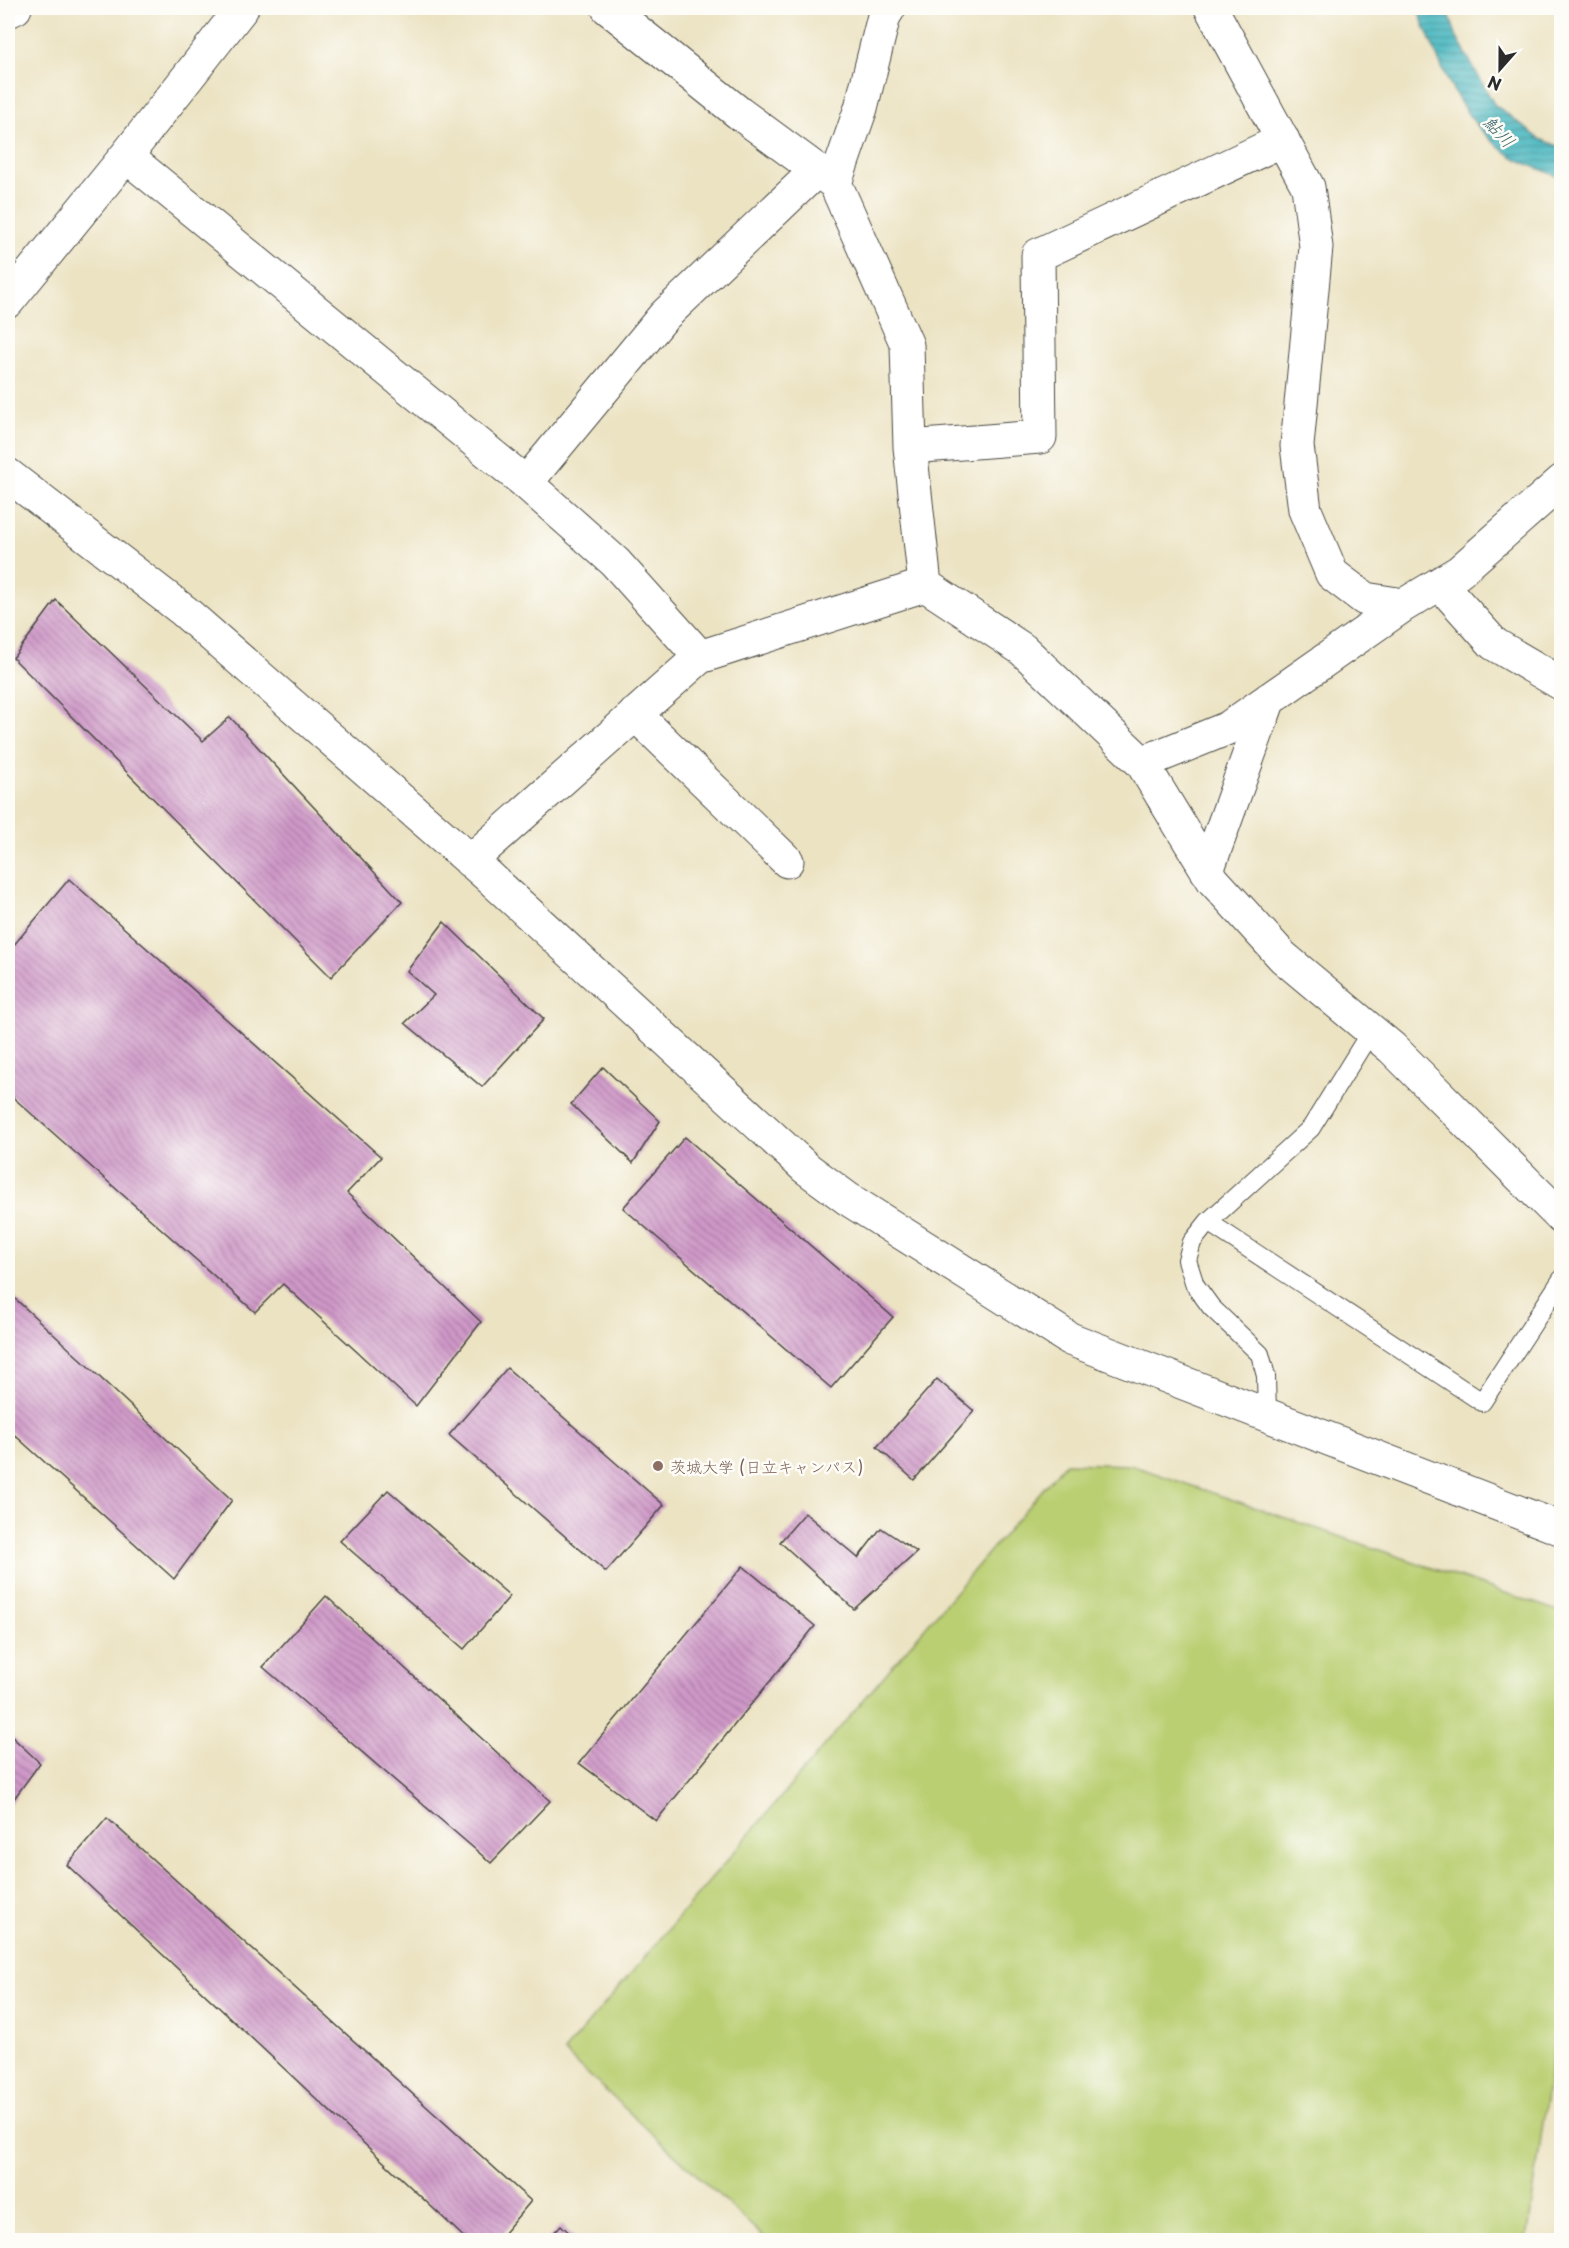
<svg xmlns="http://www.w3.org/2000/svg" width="1569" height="2248" viewBox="0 0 1569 2248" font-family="'Playpen Sans','Klee One',sans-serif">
  <defs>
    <pattern id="water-rules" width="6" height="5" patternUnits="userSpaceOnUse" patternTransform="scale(1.5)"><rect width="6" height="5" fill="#48b7c0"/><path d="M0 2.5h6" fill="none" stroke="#3c959c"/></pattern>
    <pattern id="building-back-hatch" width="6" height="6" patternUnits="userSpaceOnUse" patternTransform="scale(1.5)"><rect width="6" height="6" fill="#cf98c8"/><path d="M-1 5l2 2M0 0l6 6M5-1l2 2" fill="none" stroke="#a87ca3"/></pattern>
  </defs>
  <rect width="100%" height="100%" fill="#fdfcf7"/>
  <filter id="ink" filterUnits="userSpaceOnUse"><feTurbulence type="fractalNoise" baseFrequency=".0167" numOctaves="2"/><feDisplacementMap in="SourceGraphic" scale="12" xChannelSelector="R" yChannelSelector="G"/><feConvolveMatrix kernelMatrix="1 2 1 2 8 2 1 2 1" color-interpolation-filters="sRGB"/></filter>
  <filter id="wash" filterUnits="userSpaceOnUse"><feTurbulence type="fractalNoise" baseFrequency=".008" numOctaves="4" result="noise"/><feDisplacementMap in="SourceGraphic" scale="24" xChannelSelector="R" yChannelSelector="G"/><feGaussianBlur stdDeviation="1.35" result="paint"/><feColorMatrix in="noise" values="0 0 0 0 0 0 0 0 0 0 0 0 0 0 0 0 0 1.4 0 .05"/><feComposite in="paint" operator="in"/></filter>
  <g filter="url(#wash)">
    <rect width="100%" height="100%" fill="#ece3c3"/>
    <path fill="#bacf72" stroke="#727d4e" stroke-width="1.5" d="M 1065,1463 L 1131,1465 L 1561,1612 L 1562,1983 L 1527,2240 L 767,2240 L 564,2052 Z"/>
    <path fill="url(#water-rules)" stroke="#3a7176" stroke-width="1.5" d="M 1417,8 L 1447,8 L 1457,38 L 1494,104 L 1540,139 L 1561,147 L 1561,178 C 1545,170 1525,165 1510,155 C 1458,120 1440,63 1417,8 Z"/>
    <g id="blocks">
      <path fill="url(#building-back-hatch)" d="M 56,600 L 203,741 L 230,717 L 402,902 L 331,977 L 13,658 Z
        M 69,879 L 381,1157 L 347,1193 L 481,1322 L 416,1406 L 283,1284 L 255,1312 L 8,1093 L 8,952 Z
        M 444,922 L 544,1019 L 482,1087 L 405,1023 L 434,995 L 407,971 Z
        M 603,1067 L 660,1121 L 633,1163 L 571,1104 Z
        M 685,1137 L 893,1317 L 831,1388 L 623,1208 Z
        M 8,1292 L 232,1500 L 174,1579 L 8,1429 Z
        M 507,1368 L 664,1505 L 606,1572 L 449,1435 Z
        M 937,1379 L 974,1411 L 914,1480 L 877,1447 Z
        M 388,1490 L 510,1596 L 464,1649 L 340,1541 Z
        M 805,1513 L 858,1558 L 881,1528 L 917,1552 L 854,1609 L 780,1542 Z
        M 743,1566 L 815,1626 L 656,1821 L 579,1763 Z
        M 326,1596 L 550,1801 L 491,1863 L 263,1667 Z
        M 8,1733 L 40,1763 L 8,1807 Z
        M 107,1818 L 531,2201 L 498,2240 L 467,2240 L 67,1865 Z
        M 561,2225 L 577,2240 L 547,2240 Z"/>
    </g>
  </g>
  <g filter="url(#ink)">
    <use href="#blocks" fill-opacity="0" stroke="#484742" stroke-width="1.5"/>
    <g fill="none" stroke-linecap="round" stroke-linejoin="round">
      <g stroke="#484742" stroke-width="20">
        <path id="service" d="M 1371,1031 L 1311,1128 L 1208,1222 L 1482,1402 L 1562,1279
          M 1208,1222 L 1192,1242 L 1187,1260 L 1195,1285 L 1211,1307 L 1260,1354 L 1266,1376 L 1267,1415"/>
      </g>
      <g stroke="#484742" stroke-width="35">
        <path id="minor" d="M 608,8 L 739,113 L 833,182
          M 1211,8 L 1308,187 L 1316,247 L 1297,446 L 1305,510 L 1332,574 L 1365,599 L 1404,605 L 1459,572 L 1562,481
          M 126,156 L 242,8
          M 8,301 L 126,156 L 526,483 L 615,562 L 700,657
          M 910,447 L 1040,437 L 1038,255 L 1283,140
          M 8,475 L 184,611 L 487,875 L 806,1168 L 848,1199 L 1070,1339 L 1562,1529
          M 526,483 L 664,316 L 816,171
          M 925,585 L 1022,649 L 1142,763 L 1228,728 L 1404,605
          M 1441,585 L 1494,644 L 1562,684
          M 635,714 L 787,861
          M 1142,763 L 1213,880 L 1283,957 L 1392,1048 L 1562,1218
          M 470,861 L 700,657 L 925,585 L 910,447 L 907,345 L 835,183 L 861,108 L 884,16 L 889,8
          M 1207,871 L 1269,699"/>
      </g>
      <g stroke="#484742" stroke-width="35">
        <path id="tertiary" d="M 8,11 L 15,8"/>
      </g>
      <use href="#service" stroke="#fff" stroke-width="18"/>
      <use href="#minor" stroke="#fff" stroke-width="33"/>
      <use href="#tertiary" stroke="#fff" stroke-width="33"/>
    </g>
  </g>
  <circle fill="#8d6e63" stroke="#fdfcf7" stroke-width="2" cx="658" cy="1466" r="6"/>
  <g text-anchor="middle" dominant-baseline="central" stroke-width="5" stroke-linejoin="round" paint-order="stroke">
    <g font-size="16" fill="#785e54" stroke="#fdfcf7" text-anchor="start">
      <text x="670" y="1466">茨城大学 (日立キャンパス)</text>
    </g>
    <g font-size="18" font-style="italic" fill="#376367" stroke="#fdfcf7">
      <text transform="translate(1500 131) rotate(47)">鮎川</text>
    </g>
  </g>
  <rect width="1569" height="2248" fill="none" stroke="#fdfcf7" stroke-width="30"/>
  <g transform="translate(1500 69) rotate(201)" stroke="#fdfcf7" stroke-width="4.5" paint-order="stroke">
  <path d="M0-4.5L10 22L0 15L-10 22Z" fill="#2b2b2b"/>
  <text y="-9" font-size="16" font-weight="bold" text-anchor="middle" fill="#2b2b2b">N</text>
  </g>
</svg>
